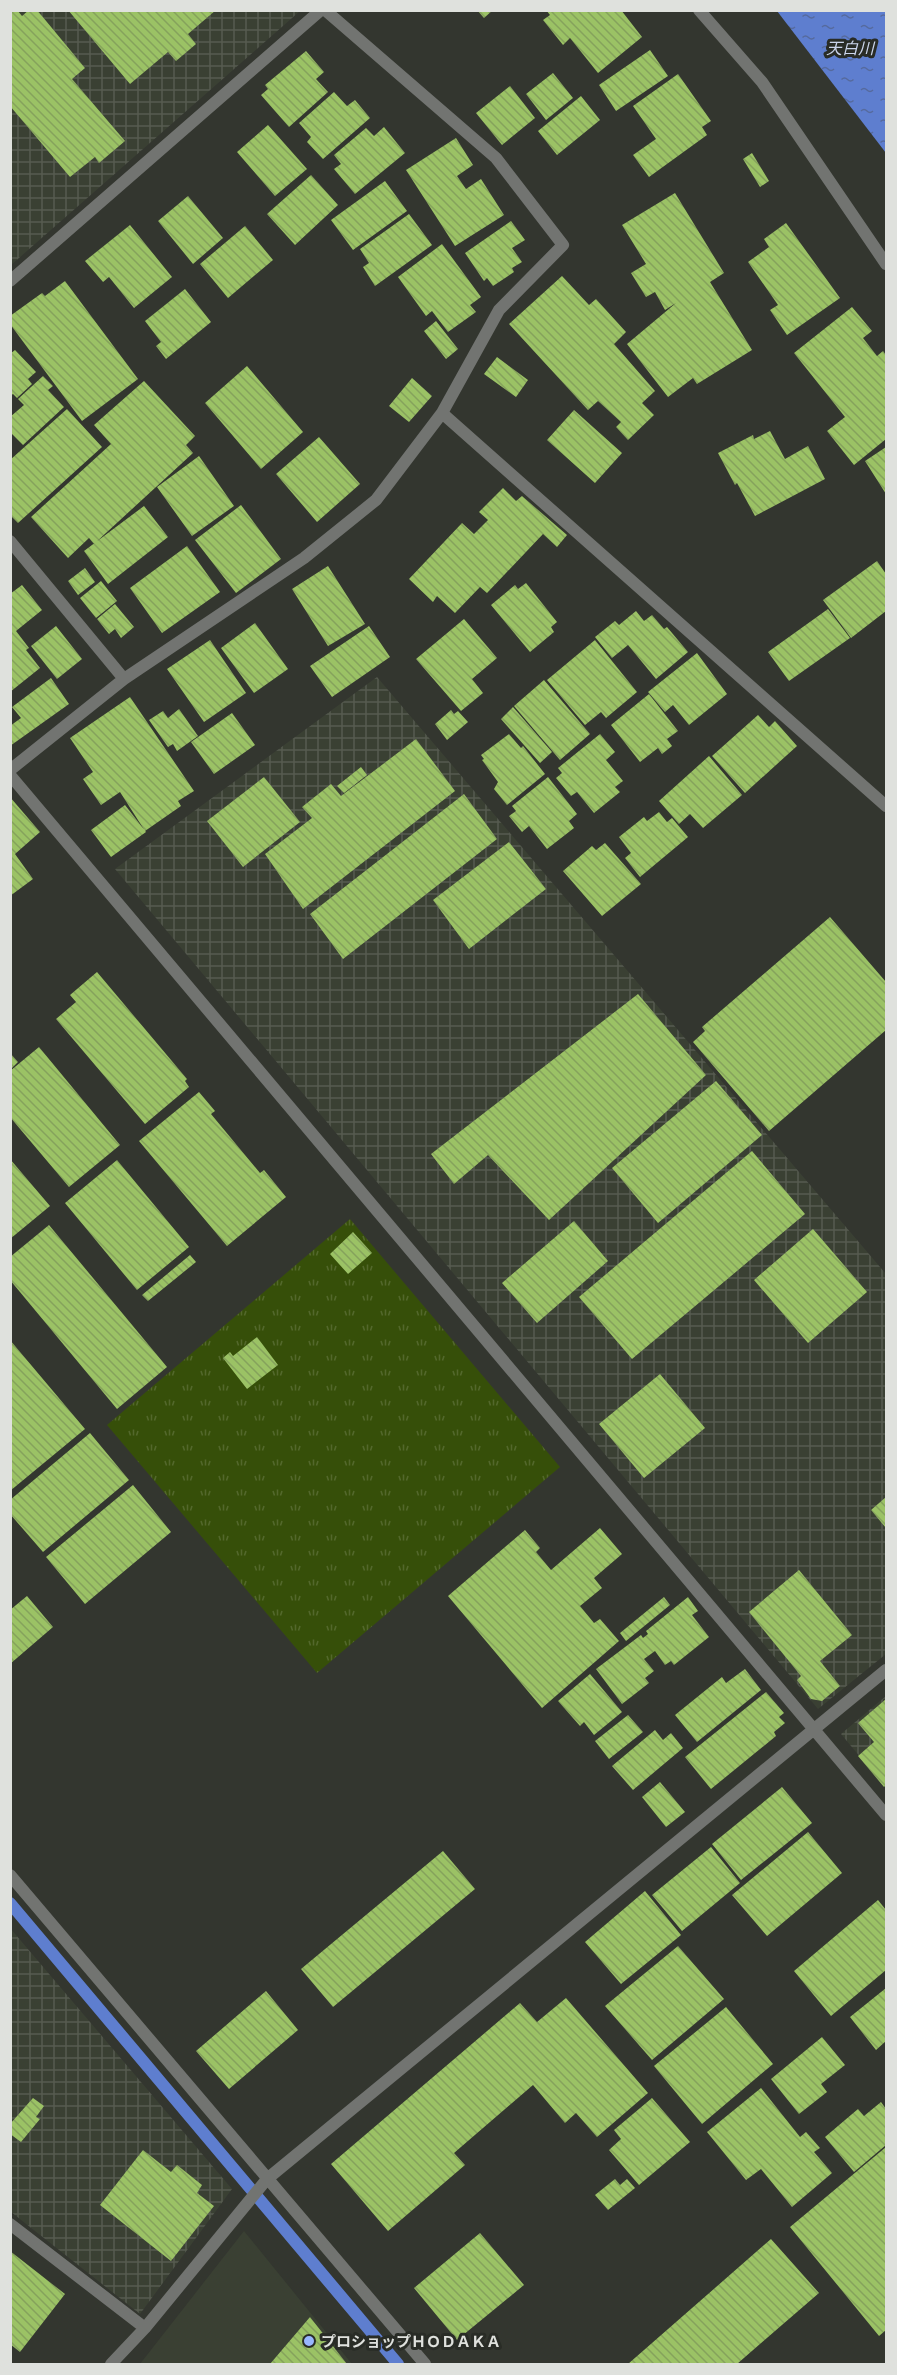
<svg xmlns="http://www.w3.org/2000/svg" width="897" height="2375" viewBox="0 0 897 2375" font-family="Lato,'Noto Sans JP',sans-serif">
  <defs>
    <pattern id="industrial-grid" width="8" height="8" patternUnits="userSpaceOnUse" patternTransform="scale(1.5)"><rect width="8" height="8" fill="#3a4033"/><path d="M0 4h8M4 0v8" fill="none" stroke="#565b50"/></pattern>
    <pattern id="park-tufts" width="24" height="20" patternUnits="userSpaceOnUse" patternTransform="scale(1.5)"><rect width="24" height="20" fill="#364f09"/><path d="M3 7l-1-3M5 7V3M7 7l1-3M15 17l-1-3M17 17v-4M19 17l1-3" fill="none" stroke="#53682c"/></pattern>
    <pattern id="water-ripples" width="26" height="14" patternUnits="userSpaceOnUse" patternTransform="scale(1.5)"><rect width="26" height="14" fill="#5e7ecf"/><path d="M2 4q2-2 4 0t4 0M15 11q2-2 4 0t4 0" fill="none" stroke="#556a9e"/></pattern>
    <pattern id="building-back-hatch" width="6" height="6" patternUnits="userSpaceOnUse" patternTransform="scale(1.5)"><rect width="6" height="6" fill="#9bc265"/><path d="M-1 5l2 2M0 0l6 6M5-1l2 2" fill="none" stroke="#85a25c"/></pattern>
  </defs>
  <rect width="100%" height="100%" fill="#33362f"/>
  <path fill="#3a4033" d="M 244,2231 L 352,2364 L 140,2364 Z"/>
  <path fill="url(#industrial-grid)" d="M 11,11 L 300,11 L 11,265 Z
    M 377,677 L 886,1274 L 886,1654 L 818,1709 L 115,869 Z
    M 886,1696 L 886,1788 L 841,1734 Z
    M 10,1928 L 232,2189 L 140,2314 L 11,2212 Z"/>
  <path fill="url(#park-tufts)" d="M 350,1219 L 560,1467 L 317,1673 L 107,1425 Z"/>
  <path fill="url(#water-ripples)" d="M 777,11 L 886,11 L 886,153 Z"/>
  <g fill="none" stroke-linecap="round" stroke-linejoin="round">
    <path stroke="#5e7ecf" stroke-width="12" d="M 10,1903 L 398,2364"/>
  </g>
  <path fill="url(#building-back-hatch)" d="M 10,10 L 17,10 L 22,16 L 29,10 L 37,10 L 85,68 L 72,79 L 125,141 L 99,163 L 95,157 L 70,177 L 10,106 Z
    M 68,10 L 216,10 L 188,34 L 196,44 L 176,61 L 168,52 L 130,84 Z
    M 477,10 L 493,10 L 484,18 Z
    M 546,10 L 621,10 L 642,37 L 598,73 L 570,38 L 563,45 L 543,20 L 550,15 Z
    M 650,50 L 668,76 L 616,111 L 599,85 Z
    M 306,51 L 324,72 L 316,79 L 328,92 L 289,127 L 261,95 L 268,89 L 265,85 Z
    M 553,73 L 573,98 L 546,120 L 526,94 Z
    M 678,74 L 711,121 L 702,127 L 707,135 L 649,177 L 633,155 L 656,139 L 633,106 Z
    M 510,86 L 535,118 L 502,145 L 476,113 Z
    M 334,92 L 347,106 L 355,100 L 370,118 L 323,159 L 307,142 L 311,137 L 299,123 Z
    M 581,96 L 600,120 L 557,155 L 538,131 Z
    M 268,125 L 307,169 L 275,196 L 237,152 Z
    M 384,127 L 405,153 L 355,194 L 334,169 L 341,164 L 334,155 L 366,128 L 374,136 Z
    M 456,138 L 473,165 L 457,176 L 466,189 L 481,179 L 504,215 L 455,246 L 406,170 Z
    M 752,153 L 769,181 L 760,187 L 743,159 Z
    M 311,175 L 338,205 L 295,245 L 267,214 Z
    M 385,181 L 407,211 L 353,250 L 331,220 Z
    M 675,193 L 724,273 L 710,282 L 752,350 L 697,384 L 693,378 L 668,397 L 627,344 L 676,303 L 665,310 L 655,292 L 646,297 L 631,273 L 646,264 L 622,225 Z
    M 188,196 L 223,238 L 193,264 L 158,221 Z
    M 409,214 L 432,245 L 375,286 L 363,267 L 369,263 L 360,249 Z
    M 511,221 L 525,240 L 512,248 L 522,262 L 512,268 L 514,272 L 493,286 L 487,278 L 484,281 L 465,253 Z
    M 786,223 L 840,298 L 787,335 L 770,310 L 778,305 L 748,262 L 769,247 L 764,239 Z
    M 130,225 L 172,277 L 134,308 L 109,277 L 103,282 L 85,261 Z
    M 245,226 L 273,260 L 228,298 L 200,264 Z
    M 442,244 L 481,297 L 470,305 L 476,312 L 448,332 L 432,311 L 426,316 L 398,277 Z
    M 562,276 L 589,305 L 596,299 L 626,332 L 614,344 L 655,391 L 642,403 L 654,415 L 628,440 L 616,427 L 621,422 L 598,401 L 588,410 L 509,324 Z
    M 65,281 L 138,379 L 82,421 L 10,324 L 10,316 L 42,293 L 45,296 Z
    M 185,289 L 211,322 L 166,359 L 156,346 L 161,342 L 145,321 Z
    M 852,307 L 872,331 L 863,338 L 877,356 L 883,351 L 886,355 L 886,439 L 854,465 L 827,431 L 845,417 L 794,353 Z
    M 436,321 L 458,349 L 446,359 L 424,331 Z
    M 15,350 L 36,372 L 28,379 L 32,384 L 17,398 L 13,394 L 10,396 L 10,354 Z
    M 497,357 L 528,380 L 516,397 L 484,374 Z
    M 247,366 L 303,432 L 261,469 L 205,403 Z
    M 43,376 L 53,386 L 48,390 L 64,407 L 23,445 L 10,432 L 10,417 L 24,405 L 18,399 Z
    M 412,378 L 432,396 L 409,422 L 389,406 Z
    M 144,381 L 195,436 L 186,445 L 193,453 L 94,544 L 89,538 L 68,558 L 31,517 L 111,444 L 94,425 Z
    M 67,409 L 102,447 L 18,523 L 10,515 L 10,460 Z
    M 574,410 L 622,453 L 595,483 L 547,440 Z
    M 770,431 L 785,459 L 808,446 L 825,479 L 755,516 L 737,483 L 735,485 L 718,453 L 753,435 L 754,439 Z
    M 319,437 L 360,484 L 317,522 L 276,474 Z
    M 886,447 L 886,494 L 865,461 Z
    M 199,456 L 234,506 L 192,536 L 157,487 Z
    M 503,488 L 516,501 L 522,496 L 567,535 L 557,547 L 543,534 L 487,593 L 480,587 L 455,613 L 437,596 L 433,602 L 409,579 L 462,523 L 474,534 L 488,520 L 479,512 Z
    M 241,505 L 281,559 L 236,593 L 195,540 Z
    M 144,506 L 168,537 L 108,584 L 84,551 Z
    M 187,546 L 220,592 L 162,633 L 130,588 Z
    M 877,561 L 886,574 L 886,611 L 851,638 L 823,600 Z
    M 328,566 L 365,624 L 328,646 L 292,589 Z
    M 85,568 L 95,582 L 78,595 L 68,581 Z
    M 101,581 L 117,601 L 96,618 L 80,598 Z
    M 526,583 L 557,622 L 551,627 L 554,632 L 530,652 L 491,605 L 515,585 L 518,589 Z
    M 22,585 L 42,610 L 16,631 L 29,648 L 26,650 L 40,668 L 10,692 L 10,594 Z
    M 115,604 L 134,627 L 121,638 L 115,629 L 109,634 L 97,619 Z
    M 828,609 L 850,638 L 789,681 L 768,652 Z
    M 636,611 L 644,621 L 652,615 L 664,629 L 667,627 L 688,652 L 656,679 L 628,645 L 612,658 L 595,637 L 615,621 L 619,625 Z
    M 464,619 L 497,658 L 472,679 L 483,693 L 461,711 L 416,659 Z
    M 255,623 L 288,669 L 254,693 L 221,648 Z
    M 56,626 L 82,659 L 57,679 L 31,646 Z
    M 369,626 L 390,657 L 332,697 L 310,666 Z
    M 210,640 L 246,693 L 204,722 L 167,669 Z
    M 595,640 L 637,692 L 606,718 L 601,712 L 585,725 L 547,680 Z
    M 697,653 L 727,694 L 689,725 L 673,705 L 665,712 L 648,692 Z
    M 51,678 L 69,704 L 10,746 L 10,726 L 21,718 L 12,707 Z
    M 544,680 L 590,734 L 560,760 L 514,706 Z
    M 649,694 L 678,731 L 667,739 L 672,746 L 662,754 L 658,748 L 640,762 L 611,725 Z
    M 130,697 L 194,791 L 178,801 L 181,806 L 145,831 L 120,792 L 101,805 L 83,779 L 93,772 L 70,738 Z
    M 513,707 L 552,752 L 540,763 L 501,719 Z
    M 179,709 L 198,736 L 177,751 L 173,744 L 168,747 L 149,720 L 163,711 L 168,718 Z
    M 451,710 L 454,714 L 458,711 L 468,722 L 447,740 L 435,724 Z
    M 232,713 L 255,745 L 214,774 L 191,742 Z
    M 758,715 L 769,727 L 775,721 L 797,746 L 745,793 L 712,756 Z
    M 509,734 L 521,748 L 523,746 L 545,774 L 507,805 L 494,789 L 498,782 L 482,760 L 484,759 L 481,755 Z
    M 600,734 L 615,752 L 606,760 L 623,781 L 615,787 L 620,792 L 594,813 L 577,792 L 571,796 L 556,778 L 562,773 L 558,768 Z
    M 416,739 L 455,791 L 303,909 L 265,854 L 312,818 L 302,807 L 331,784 L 341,796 Z
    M 709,756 L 742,795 L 703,828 L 690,814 L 679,824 L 659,801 Z
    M 361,767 L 367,775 L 344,793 L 337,786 Z
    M 264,777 L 300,822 L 243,867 L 207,821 Z
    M 548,777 L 577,814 L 569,821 L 574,828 L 547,849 L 529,826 L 522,832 L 509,816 L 516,811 L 512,806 Z
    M 464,794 L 497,839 L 343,959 L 310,914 Z
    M 10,797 L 40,832 L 15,854 L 33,879 L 10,896 Z
    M 125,805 L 146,832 L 111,857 L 91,830 Z
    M 659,812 L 667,822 L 672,818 L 688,837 L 640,877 L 625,858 L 631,853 L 619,837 L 644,817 L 647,821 Z
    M 509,842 L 546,889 L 469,949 L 433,900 Z
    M 605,843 L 641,884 L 602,916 L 563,871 L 592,846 L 596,850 Z
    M 830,917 L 886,982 L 886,1030 L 769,1131 L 693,1042 L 705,1031 L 702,1027 Z
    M 97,972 L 187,1079 L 185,1081 L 189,1087 L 145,1124 L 56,1019 L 76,1002 L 70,995 Z
    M 638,994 L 706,1075 L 549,1220 L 488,1155 L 454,1184 L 431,1154 Z
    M 39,1047 L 120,1145 L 69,1187 L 10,1117 L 10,1071 Z
    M 10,1053 L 18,1062 L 10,1070 Z
    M 716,1081 L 762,1135 L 658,1223 L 612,1168 Z
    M 199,1092 L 215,1111 L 211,1114 L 260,1173 L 264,1170 L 286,1197 L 227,1246 L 139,1141 Z
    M 752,1151 L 805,1214 L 632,1359 L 579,1297 Z
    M 10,1159 L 50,1206 L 10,1239 Z
    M 117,1160 L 189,1247 L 137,1290 L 65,1203 Z
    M 574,1221 L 608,1261 L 537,1323 L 502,1283 Z
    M 49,1225 L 167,1367 L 117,1409 L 10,1280 L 10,1257 Z
    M 813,1229 L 867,1292 L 808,1343 L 754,1280 Z
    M 353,1232 L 372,1253 L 348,1274 L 330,1254 Z
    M 190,1255 L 196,1262 L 148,1301 L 142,1295 Z
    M 257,1337 L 278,1365 L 247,1389 L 223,1358 L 230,1352 L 233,1356 Z
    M 10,1340 L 85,1429 L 10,1491 Z
    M 660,1374 L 705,1428 L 644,1478 L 599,1424 Z
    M 90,1433 L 129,1480 L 43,1552 L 10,1514 L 10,1500 Z
    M 133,1485 L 171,1532 L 85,1604 L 46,1557 Z
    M 886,1497 L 886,1528 L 871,1510 Z
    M 600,1528 L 622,1554 L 594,1578 L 602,1588 L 580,1606 L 594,1623 L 600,1619 L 619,1641 L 542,1708 L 448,1596 L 525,1530 L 540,1548 L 536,1552 L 551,1570 Z
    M 799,1570 L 852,1635 L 820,1661 L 840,1686 L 822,1701 L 811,1699 L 797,1680 L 801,1676 L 749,1612 Z
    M 27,1596 L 53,1627 L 10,1664 L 10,1610 Z
    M 664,1597 L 670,1605 L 626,1641 L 620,1633 Z
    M 688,1597 L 698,1611 L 692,1615 L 709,1637 L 674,1665 L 671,1661 L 665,1665 L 655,1651 L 644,1659 L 654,1671 L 645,1678 L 649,1683 L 622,1704 L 596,1669 L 641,1635 L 643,1638 L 648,1634 L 646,1631 Z
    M 745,1669 L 761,1690 L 697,1742 L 675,1715 L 722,1677 L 726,1683 Z
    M 590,1674 L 622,1712 L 594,1735 L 584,1722 L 580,1726 L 558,1701 Z
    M 766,1692 L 784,1713 L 779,1717 L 785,1723 L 774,1732 L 776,1736 L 711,1789 L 685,1757 Z
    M 886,1699 L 886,1785 L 884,1787 L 858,1756 L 874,1742 L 858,1723 Z
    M 628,1715 L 643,1732 L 609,1759 L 595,1741 Z
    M 655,1730 L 663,1740 L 671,1733 L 683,1748 L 633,1790 L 612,1766 Z
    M 660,1782 L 685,1812 L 666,1827 L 642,1797 Z
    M 782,1787 L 812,1823 L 741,1880 L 712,1844 Z
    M 808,1832 L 842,1873 L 767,1936 L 732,1895 Z
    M 711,1847 L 740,1883 L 682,1931 L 652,1895 Z
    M 443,1851 L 475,1889 L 333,2007 L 301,1969 Z
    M 645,1891 L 681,1935 L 621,1984 L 585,1942 Z
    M 878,1900 L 886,1910 L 886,1970 L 831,2016 L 794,1971 Z
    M 678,1946 L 724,1999 L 652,2060 L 605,2006 Z
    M 886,1988 L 886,2041 L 876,2050 L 850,2017 Z
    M 266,1991 L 298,2030 L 229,2089 L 196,2051 Z
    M 566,1998 L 648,2093 L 597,2137 L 576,2113 L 565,2123 L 533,2085 L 454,2153 L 465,2165 L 388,2231 L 331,2164 L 520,2003 L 537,2022 Z
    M 726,2007 L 773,2064 L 702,2124 L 654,2066 Z
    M 822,2037 L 845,2065 L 821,2084 L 827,2092 L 799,2114 L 771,2079 Z
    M 761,2088 L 800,2137 L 806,2132 L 820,2148 L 814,2152 L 832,2173 L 792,2207 L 761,2169 L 746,2180 L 707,2132 Z
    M 33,2098 L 44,2106 L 36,2117 L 40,2119 L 21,2142 L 10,2134 L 10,2124 Z
    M 652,2098 L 690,2142 L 639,2185 L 609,2150 L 621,2139 L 614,2130 Z
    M 881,2102 L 886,2109 L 886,2145 L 854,2172 L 825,2137 L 858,2109 L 864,2116 Z
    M 886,2147 L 886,2330 L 879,2336 L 790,2227 Z
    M 143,2150 L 171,2172 L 177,2165 L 202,2185 L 197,2193 L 214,2206 L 171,2261 L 100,2205 Z
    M 615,2179 L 620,2185 L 627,2179 L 635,2188 L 608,2210 L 595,2195 Z
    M 480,2233 L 524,2285 L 457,2340 L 414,2288 Z
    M 771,2239 L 819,2293 L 737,2364 L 628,2364 Z
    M 10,2251 L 65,2294 L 20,2352 L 10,2344 Z
    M 310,2317 L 347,2364 L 270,2364 Z"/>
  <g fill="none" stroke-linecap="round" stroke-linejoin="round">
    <path stroke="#727471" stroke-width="12" d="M 699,10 L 762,82 L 886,264
      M 10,281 L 321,10
      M 442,413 L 886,806
      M 10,541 L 124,679
      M 10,770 L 124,679 L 304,558 L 376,500 L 442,413 L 499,310 L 563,245 L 496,158 L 325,10
      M 10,775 L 886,1815
      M 10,1875 L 425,2364
      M 10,2224 L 145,2328
      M 111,2364 L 145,2328 L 267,2179 L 886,1670"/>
  </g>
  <circle fill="#98b6fd" stroke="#292c26" stroke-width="2" cx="309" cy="2341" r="6"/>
  <g text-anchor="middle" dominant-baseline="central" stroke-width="6" stroke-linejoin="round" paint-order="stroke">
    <g font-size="15" font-weight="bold" fill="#dfe1dd" stroke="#292c26" text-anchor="start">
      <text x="321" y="2341">プロショップＨＯＤＡＫＡ</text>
    </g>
    <g font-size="16" font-style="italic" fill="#cbd5eb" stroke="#292c26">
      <text x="850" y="47">天白川</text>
    </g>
  </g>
  <rect width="897" height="2375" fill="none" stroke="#dfe1dd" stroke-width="24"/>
</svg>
